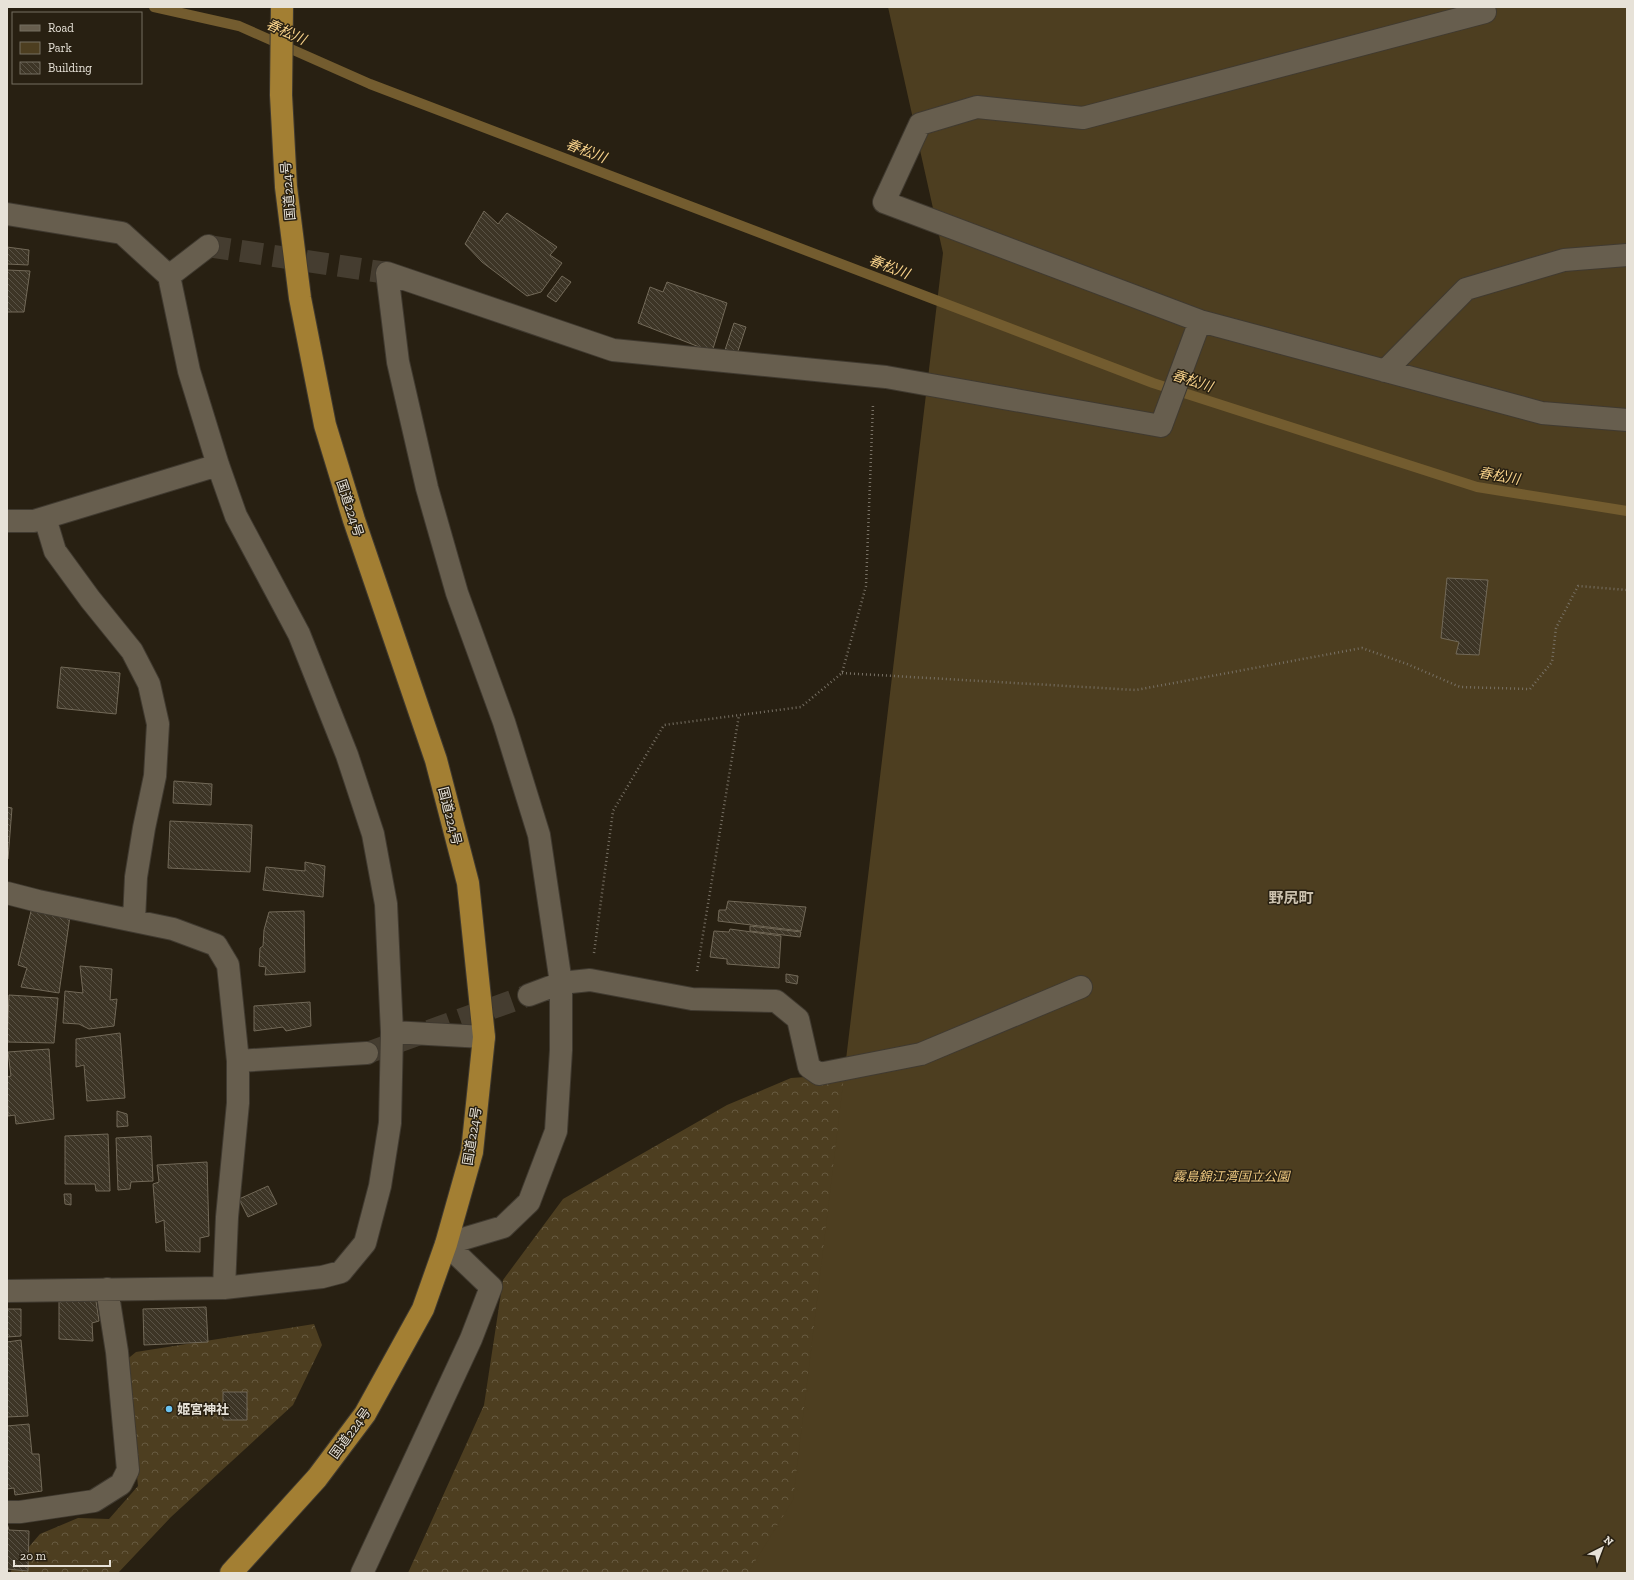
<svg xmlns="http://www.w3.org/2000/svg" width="1634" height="1580" viewBox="0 0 1634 1580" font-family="'Zilla Slab','Noto Sans JP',serif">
  <defs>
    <pattern id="forest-crowns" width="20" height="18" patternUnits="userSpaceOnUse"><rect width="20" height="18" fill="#4d3e20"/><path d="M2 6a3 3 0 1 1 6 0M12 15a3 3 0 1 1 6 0" fill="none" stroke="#675a40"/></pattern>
    <pattern id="building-back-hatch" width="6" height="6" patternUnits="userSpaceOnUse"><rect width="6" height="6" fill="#3d3526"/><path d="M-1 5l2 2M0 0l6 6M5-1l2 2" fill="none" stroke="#595245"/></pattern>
  </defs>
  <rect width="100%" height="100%" fill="#282012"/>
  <path fill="url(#forest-crowns)" d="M 905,1070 L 1627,1573 L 408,1573 L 484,1405 L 503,1280 L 563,1199 L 727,1105 L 791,1078 Z
    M 314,1324 L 322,1345 L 293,1405 L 171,1517 L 118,1573 L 10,1573 L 15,1563 L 40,1534 L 78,1518 L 109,1519 L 138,1486 L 125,1361 L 136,1352 Z"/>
  <path fill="#4d3e20" d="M 888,7 L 1627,7 L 1627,1573 L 748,1573 L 793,1500 L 943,253 Z"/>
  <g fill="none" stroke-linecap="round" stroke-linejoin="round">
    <path stroke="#735c2f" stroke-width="10" d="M 154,7 L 239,26 L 370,84 L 1153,383 L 1477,487 L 1627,511"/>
  </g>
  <path fill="url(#building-back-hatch)" stroke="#726958" d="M 484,211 L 498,224 L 507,213 L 557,247 L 550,255 L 562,263 L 541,292 L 527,296 L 482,262 L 465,244 Z
    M 7,247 L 29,250 L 28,265 L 7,264 Z
    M 7,270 L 30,271 L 24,312 L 7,312 Z
    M 562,276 L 571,282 L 556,302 L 547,296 Z
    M 667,282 L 727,303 L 712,352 L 638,323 L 650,287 L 663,292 Z
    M 734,323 L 746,327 L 737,354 L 725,350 Z
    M 1447,578 L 1488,580 L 1479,655 L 1456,654 L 1459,642 L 1441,638 Z
    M 61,667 L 120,673 L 116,714 L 57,708 Z
    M 174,781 L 212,784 L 211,805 L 173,803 Z
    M 7,807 L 12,808 L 8,859 L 7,859 Z
    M 170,821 L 252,825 L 250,872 L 168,868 Z
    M 305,862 L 325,866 L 323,897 L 263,890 L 266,867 L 305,871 Z
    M 728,901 L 806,907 L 801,931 L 718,921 L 719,910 L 726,910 Z
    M 32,907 L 70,916 L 59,993 L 21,987 L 27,968 L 18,965 Z
    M 304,911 L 305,972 L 265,975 L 266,967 L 259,966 L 260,948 L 263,946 L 264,930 L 269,912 Z
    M 750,926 L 801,932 L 800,937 L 750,931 Z
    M 730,929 L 781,936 L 779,968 L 727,964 L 727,959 L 710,957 L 714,931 L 729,932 Z
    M 80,966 L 112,969 L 110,1000 L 117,999 L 114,1026 L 89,1029 L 79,1024 L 63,1023 L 65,991 L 83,993 Z
    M 786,974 L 798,976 L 797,984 L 786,982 Z
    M 9,995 L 58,998 L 54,1043 L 7,1042 Z
    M 310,1002 L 311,1026 L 286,1031 L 283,1027 L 254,1031 L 254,1006 Z
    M 120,1033 L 125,1098 L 87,1101 L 84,1065 L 76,1067 L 76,1039 Z
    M 49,1049 L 54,1119 L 16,1124 L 15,1115 L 8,1116 L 7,1077 L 11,1076 L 8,1052 Z
    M 117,1111 L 127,1114 L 128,1126 L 117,1127 Z
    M 108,1134 L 110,1191 L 96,1191 L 95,1184 L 65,1184 L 65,1136 Z
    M 151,1136 L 153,1181 L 131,1182 L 130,1189 L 118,1190 L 116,1138 Z
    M 207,1162 L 209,1236 L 200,1238 L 200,1252 L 166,1251 L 164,1220 L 156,1223 L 153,1184 L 159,1182 L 157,1165 Z
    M 268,1186 L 277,1204 L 248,1217 L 239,1199 Z
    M 64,1194 L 71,1194 L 71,1205 L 65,1204 Z
    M 59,1300 L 96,1301 L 99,1321 L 92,1323 L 93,1341 L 59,1339 Z
    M 206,1307 L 208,1342 L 144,1345 L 143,1309 Z
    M 7,1309 L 21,1309 L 21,1336 L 7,1337 Z
    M 21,1340 L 28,1416 L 7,1417 L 7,1342 Z
    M 223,1392 L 247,1392 L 247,1420 L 223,1420 Z
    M 29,1424 L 32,1454 L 39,1454 L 42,1491 L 15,1495 L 14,1488 L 7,1489 L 7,1426 Z
    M 7,1523 L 9,1530 L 29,1531 L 28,1571 L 7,1569 Z"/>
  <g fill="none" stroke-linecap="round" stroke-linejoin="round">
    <path stroke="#453d30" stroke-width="22" stroke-dasharray="22 11" stroke-linecap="butt" d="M 208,246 L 387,273
      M 367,1053 L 529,995"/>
    <g stroke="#403a30" stroke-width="24">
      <path id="minor" d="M 1485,12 L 1083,118 L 977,107 L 920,124 L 884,202 L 1200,321 L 1542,413 L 1627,420
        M 7,214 L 122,233 L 169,276
        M 1385,371 L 1466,289 L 1564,260 L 1627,255
        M 45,518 L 55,551 L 90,599 L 132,651 L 149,684 L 158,724 L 155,776 L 144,828 L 136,877 L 134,920
        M 7,521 L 34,521 L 218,465
        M 7,893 L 38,901 L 173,929 L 216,945 L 228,965 L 238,1061 L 238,1103 L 227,1217 L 224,1288
        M 529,995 L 561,983 L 590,980 L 692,999 L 776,1001 L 798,1019 L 809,1067 L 819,1074 L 921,1054 L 1081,987
        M 392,1032 L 484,1037
        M 238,1061 L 367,1053
        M 7,1291 L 224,1288 L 322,1277 L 341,1272 L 365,1243 L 380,1186 L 390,1123 L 392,1032 L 386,904 L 373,834 L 347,755 L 299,634 L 236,516 L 218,465 L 189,371 L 169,276 L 208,246
        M 7,1512 L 20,1512 L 94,1501 L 121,1484 L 128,1470 L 117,1352 L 107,1289
        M 362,1573 L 471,1339 L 491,1287 L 446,1244 L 503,1227 L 529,1202 L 556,1131 L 561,1050 L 561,983 L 539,835 L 504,722 L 457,593 L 427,488 L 398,362 L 387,273 L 613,350 L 886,377 L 1161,426 L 1200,321"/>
    </g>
    <g stroke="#403a30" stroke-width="24">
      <path id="highway" d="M 231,1573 L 317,1478 L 365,1414 L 423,1309 L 446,1244 L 472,1152 L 484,1037 L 468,883 L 436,760 L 354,520 L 325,425 L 300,298 L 286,187 L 281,95 L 282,7"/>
    </g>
    <path stroke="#787165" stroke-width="2.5" stroke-dasharray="1 3" stroke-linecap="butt" d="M 842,673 L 1136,690 L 1362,648 L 1407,664 L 1460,687 L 1530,689 L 1552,662 L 1556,628 L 1578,586 L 1627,590
      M 594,953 L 613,811 L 664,725 L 801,707 L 842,673 L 866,586 L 873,404
      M 697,971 L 739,715"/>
    <use href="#minor" stroke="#675e4e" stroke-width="22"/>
    <use href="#highway" stroke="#a37f33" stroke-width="22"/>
  </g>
  <circle fill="#6ac3f1" stroke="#282012" stroke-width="1.5" cx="169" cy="1409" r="4"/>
  <g text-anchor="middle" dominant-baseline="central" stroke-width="3" stroke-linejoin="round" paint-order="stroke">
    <g font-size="13" fill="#e7e2d8" stroke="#282012">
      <text transform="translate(288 191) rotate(-95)">国道224号</text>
      <text transform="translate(350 508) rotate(72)">国道224号</text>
      <text transform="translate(450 816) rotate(76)">国道224号</text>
      <text transform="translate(472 1136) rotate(-81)">国道224号</text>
      <text transform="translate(350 1433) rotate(-54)">国道224号</text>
    </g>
    <g font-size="13" font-style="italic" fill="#edc77f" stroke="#282012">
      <text x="1231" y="1176">霧島錦江湾国立公園</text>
    </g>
    <g font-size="13" font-weight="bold" fill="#e7e2d8" stroke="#282012" text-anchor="start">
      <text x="177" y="1409">姫宮神社</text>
    </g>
    <g font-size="14" font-style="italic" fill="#f8d28a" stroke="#282012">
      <text transform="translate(286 32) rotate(24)">春松川</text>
      <text transform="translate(586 151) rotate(21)">春松川</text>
      <text transform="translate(889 267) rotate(21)">春松川</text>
      <text transform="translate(1192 381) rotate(18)">春松川</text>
      <text transform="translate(1499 476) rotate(10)">春松川</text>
    </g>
    <g font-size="15" font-weight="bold" fill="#cbc1ae" stroke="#282012">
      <text x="1291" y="898">野尻町</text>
    </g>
  </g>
  <rect width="1634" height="1580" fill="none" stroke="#e7e2d8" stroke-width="16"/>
  <rect x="12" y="12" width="130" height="72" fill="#282012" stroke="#746e61"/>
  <rect x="20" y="25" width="20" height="6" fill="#675e4e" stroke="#746e61"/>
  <text x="48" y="32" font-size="12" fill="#e7e2d8">Road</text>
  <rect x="20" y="42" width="20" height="12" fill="#4d3e20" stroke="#746e61"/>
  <text x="48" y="52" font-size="12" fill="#e7e2d8">Park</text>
  <rect x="20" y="62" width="20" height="12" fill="url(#building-back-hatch)" stroke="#746e61"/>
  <text x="48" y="72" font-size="12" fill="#e7e2d8">Building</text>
  <g transform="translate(1602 1548) rotate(42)" stroke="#282012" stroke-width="3" paint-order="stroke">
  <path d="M0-3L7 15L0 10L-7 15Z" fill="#e7e2d8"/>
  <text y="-6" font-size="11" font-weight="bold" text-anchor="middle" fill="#e7e2d8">N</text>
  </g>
  <path d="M14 1560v6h96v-6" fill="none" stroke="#e7e2d8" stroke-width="2"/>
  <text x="20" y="1560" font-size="12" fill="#e7e2d8" stroke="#282012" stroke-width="3" paint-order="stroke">20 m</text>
</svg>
